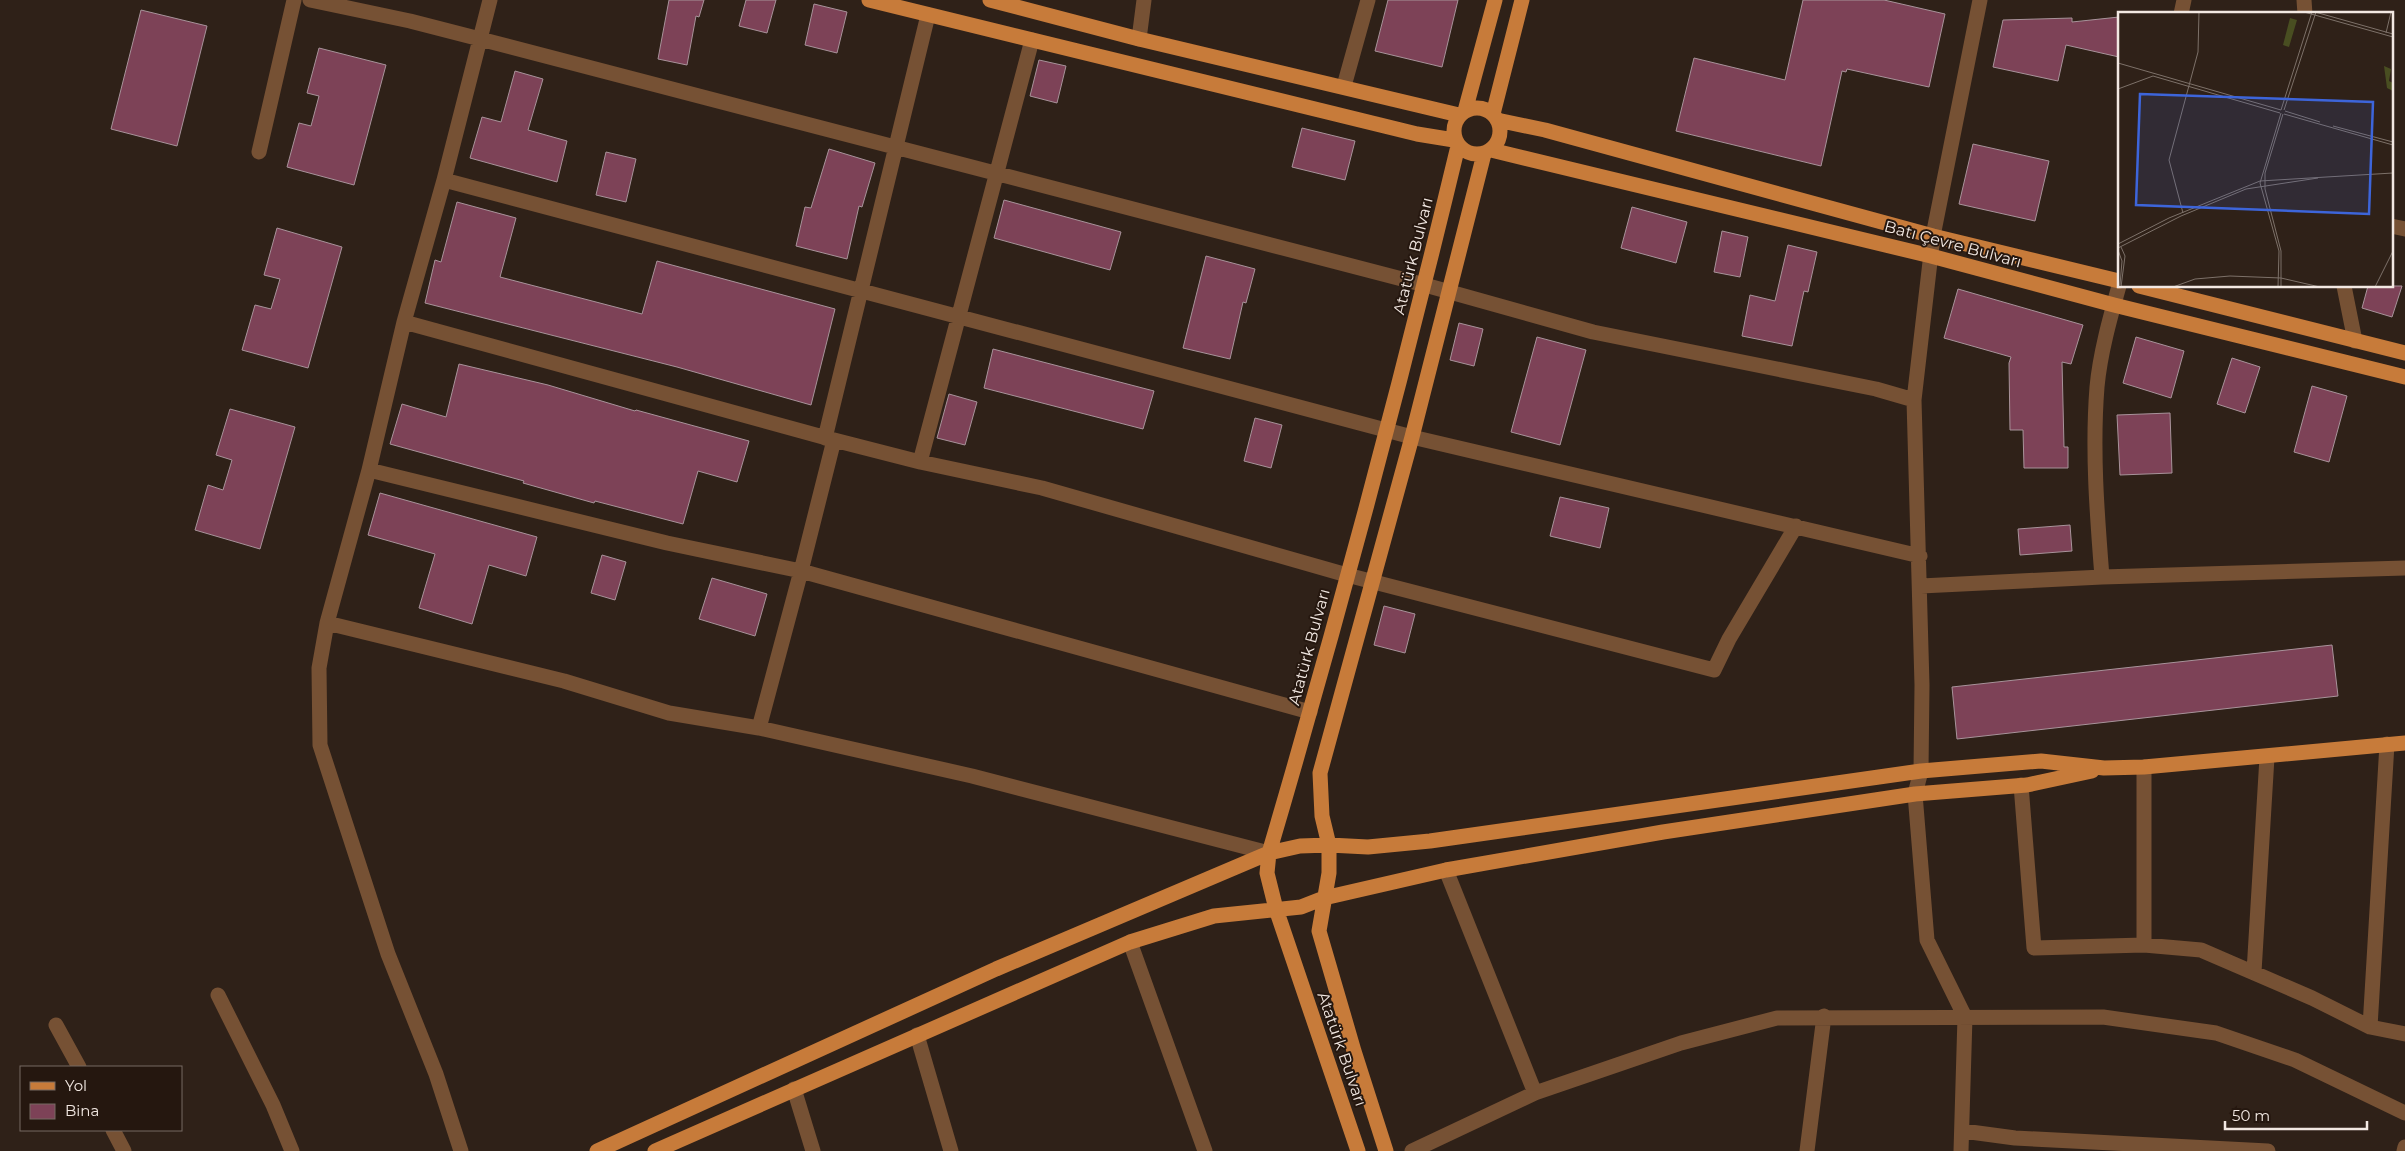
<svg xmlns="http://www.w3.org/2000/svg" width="2405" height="1151" viewBox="0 0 2405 1151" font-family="Montserrat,sans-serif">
  <rect width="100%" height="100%" fill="#2f2118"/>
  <path fill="#7d4257" stroke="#a8939a" d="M 669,0 L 704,0 L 699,17 L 696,16 L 687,65 L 658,59 Z
    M 746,0 L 776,0 L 767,33 L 739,26 Z
    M 1388,0 L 1458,0 L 1442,67 L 1375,51 Z
    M 1803,0 L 1884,0 L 1945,14 L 1929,87 L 1847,69 L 1846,72 L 1842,71 L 1821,166 L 1676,131 L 1694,58 L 1785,80 Z
    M 814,4 L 847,12 L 837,53 L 805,45 Z
    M 141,10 L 207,26 L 177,146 L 111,129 Z
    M 2119,17 L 2119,57 L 2066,45 L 2058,81 L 1993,67 L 2003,20 L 2072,18 L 2072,22 Z
    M 319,48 L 386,65 L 354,185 L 287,167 L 299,123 L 311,126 L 319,96 L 307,93 Z
    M 1039,60 L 1066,66 L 1057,103 L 1030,96 Z
    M 515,71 L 543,79 L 528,130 L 567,141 L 557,182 L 470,158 L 482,117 L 501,122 Z
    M 1302,128 L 1355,141 L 1345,180 L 1292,167 Z
    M 1973,144 L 2049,161 L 2035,221 L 1959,204 Z
    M 829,149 L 875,163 L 862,207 L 859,206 L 847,259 L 796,246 L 805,207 L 811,208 Z
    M 606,152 L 636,159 L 626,202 L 596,195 Z
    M 1004,200 L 1121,232 L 1110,270 L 994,238 Z
    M 457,202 L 516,218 L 500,277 L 642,314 L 657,261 L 835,309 L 811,405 L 677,367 L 425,303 L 435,260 L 441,262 Z
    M 1632,207 L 1687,222 L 1676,263 L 1621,248 Z
    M 277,228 L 342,247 L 308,368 L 242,350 L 255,305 L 271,309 L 280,279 L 264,275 Z
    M 1722,231 L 1748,237 L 1740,277 L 1714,272 Z
    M 1788,245 L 1817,252 L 1808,292 L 1804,291 L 1792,346 L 1742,336 L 1750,295 L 1775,301 Z
    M 1206,256 L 1255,269 L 1246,303 L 1243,302 L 1230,359 L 1183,348 Z
    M 2368,286 L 2402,286 L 2392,317 L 2362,308 Z
    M 1958,289 L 2083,325 L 2071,364 L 2062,362 L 2064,447 L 2068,447 L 2068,468 L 2024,468 L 2023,430 L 2010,430 L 2009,363 L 2011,357 L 1944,338 Z
    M 1459,323 L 1483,329 L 1474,366 L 1450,360 Z
    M 1537,337 L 1586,350 L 1560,445 L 1511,432 Z
    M 2136,337 L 2184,351 L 2171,398 L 2123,383 Z
    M 993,349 L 1154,391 L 1143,429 L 984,388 Z
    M 2232,358 L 2260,367 L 2245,413 L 2217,404 Z
    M 459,364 L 548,385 L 635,411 L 636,410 L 749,441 L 737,482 L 698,471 L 683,524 L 595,501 L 594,503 L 523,483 L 524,481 L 390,444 L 402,404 L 446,417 Z
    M 2312,386 L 2347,396 L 2329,462 L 2294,452 Z
    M 949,394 L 977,402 L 965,445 L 937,438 Z
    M 230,409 L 295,427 L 260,549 L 195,530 L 208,485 L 223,490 L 232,460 L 216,455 Z
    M 2170,413 L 2172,473 L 2120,475 L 2117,415 Z
    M 1255,418 L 1282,425 L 1271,468 L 1244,461 Z
    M 380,493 L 537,537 L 526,576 L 489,565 L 472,624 L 419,608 L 435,554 L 368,535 Z
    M 1560,497 L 1609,508 L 1600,548 L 1550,536 Z
    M 2070,525 L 2072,551 L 2020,555 L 2018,529 Z
    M 602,555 L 626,562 L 615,600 L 591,593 Z
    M 712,578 L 767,594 L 755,636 L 699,619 Z
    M 1384,606 L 1415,614 L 1405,653 L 1374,645 Z
    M 2332,645 L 2338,696 L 1957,739 L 1952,687 Z"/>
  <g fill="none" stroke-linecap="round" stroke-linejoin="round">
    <path stroke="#765134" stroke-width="15" d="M 310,0 L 410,21 L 480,39 L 1425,285 L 1593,332 L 1876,389 L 1914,400
      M 2304,0 L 2305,14
      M 2181,14 L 2184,0
      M 1139,39 L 1144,0
      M 1344,86 L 1368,0
      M 259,152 L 294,0
      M 444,180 L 1412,437 L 1920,556
      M 2391,226 L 2405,229
      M 2344,286 L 2355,341
      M 404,322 L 834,440 L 920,462 L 1042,488 L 1347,575 L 1714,670 L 1729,639 L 1796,526
      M 825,438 L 928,15
      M 920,462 L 1032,40
      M 369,470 L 667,543 L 801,571 L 834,440
      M 2102,577 C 2097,514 2092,450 2097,387 C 2100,354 2110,318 2119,286
      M 1921,586 L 2102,577 L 2405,568
      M 327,623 L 564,681 L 669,713 L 759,728
      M 2144,767 L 2144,945 L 2201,950 L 2312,998 L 2370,1027 L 2405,1034
      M 2021,785 L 2034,948 L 2144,945
      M 1269,853 L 972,776 L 759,728 L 801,571 L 1310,712
      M 1446,870 L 1535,1093
      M 1130,942 L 1205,1151
      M 2254,972 L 2267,757
      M 218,995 L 273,1105 L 292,1151
      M 56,1025 L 79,1067
      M 2370,1027 L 2387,744
      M 917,1035 L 951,1151
      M 794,1089 L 813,1151
      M 113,1130 L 124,1151
      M 1963,1131 L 2015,1138 L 2268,1151
      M 461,1151 L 436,1074 L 388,954 L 320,745 L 319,668 L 327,623 L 369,470 L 404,322 L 444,180 L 490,0
      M 1412,1151 L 1535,1093 L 1681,1043 L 1777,1018 L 2103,1017 L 2216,1033 L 2295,1060 L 2405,1113
      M 1807,1151 L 1824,1016
      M 1961,1151 L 1965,1017 L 1927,940 L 1915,794 L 1921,771 L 1922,685 L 1914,400 L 1933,236 L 1980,0
      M 2404,1151 L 2405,1147"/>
    <path stroke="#c77b3a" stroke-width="15" d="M 869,0 L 1417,134 L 1454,140
      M 990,0 L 1139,39 L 1459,115
      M1454 131a23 23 0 1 1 46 0a23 23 0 1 1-46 0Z
      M 1465,111 L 1495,0
      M 1493,114 L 1522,0
      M 1497,120 L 1545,130 L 1933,236 L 2119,281
      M 1491,150 L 1931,256 L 2114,305 L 2405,377
      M 2139,286 L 2405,353
      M 597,1151 L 996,969 L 1269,853 L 1300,846 L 1329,845 L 1368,847 L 1430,841 L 1921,771 L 2041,761 L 2104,768 L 2144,767 L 2405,743
      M 655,1151 L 1130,942 L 1214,916 L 1301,907 L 1324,898 L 1446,870 L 1663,832 L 1915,794 L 2027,785 L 2092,771
      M 1358,1151 L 1276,909 L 1267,873 L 1269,853 C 1338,619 1401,383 1458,146
      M 1386,1151 L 1354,1051 L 1319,931 L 1329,873 L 1329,845 L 1322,816 L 1320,773 L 1412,437 L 1484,154"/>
  </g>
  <g text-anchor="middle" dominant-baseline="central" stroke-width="4" stroke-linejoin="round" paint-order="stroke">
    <g font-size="16" fill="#f2e8e2" stroke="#25170f">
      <text transform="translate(1953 244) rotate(15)">Batı Çevre Bulvarı</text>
      <text transform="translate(1413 256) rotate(-76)">Atatürk Bulvarı</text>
      <text transform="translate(1309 647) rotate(-75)">Atatürk Bulvarı</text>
      <text transform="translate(1342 1049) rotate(71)">Atatürk Bulvarı</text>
    </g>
  </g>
  <g transform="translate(2118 12)">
    <rect width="275" height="275" fill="#2f2118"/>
    <path d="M 172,6 L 179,8 L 171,35 L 165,33 ZM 266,54 L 273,57 L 271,69 L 275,71 L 275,79 L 269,76 Z" fill="#494e21"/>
    <path fill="none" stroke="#7d7169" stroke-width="1" d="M 186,0 L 275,25M 197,0 L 275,22M 268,21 L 273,0M 0,51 L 163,98M 0,77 L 35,64 L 162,101M 163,98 L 194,0M 166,98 L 198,0M 167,99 L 202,110M 166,102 L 275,133M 215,114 L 275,130M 65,201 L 51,148 L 80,40 L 81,0M 0,232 L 51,206 L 142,169 L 275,161M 3,235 L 7,244 L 3,275M 0,236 L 63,204 L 128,177 L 200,166M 0,238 L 4,249 L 2,273M 55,275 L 77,267 L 112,264 L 163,266 L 202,275M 160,275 L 161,239 L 142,171 L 163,101M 163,275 L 163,239 L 147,177 L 147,161 L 165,102M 257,275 L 275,239"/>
    <path fill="#3d65da" fill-opacity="0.15" stroke="#3d65da" stroke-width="2.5" d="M 22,82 L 255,90 L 251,202 L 18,193 Z"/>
    <rect width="275" height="275" fill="none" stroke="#f2e8e2" stroke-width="2.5"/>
  </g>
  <rect x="20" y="1066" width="162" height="65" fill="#25170f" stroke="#776b63"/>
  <rect x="30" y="1082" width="25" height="8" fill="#c77b3a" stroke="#776b63"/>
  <text x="65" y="1091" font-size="15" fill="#f2e8e2">Yol</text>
  <rect x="30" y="1104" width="25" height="15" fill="#7d4257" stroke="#776b63"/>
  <text x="65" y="1116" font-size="15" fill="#f2e8e2">Bina</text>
  <path d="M2225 1121v8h142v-8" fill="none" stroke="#f2e8e2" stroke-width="2.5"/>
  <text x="2232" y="1121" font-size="15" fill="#f2e8e2" stroke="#25170f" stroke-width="4" paint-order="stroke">50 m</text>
</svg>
